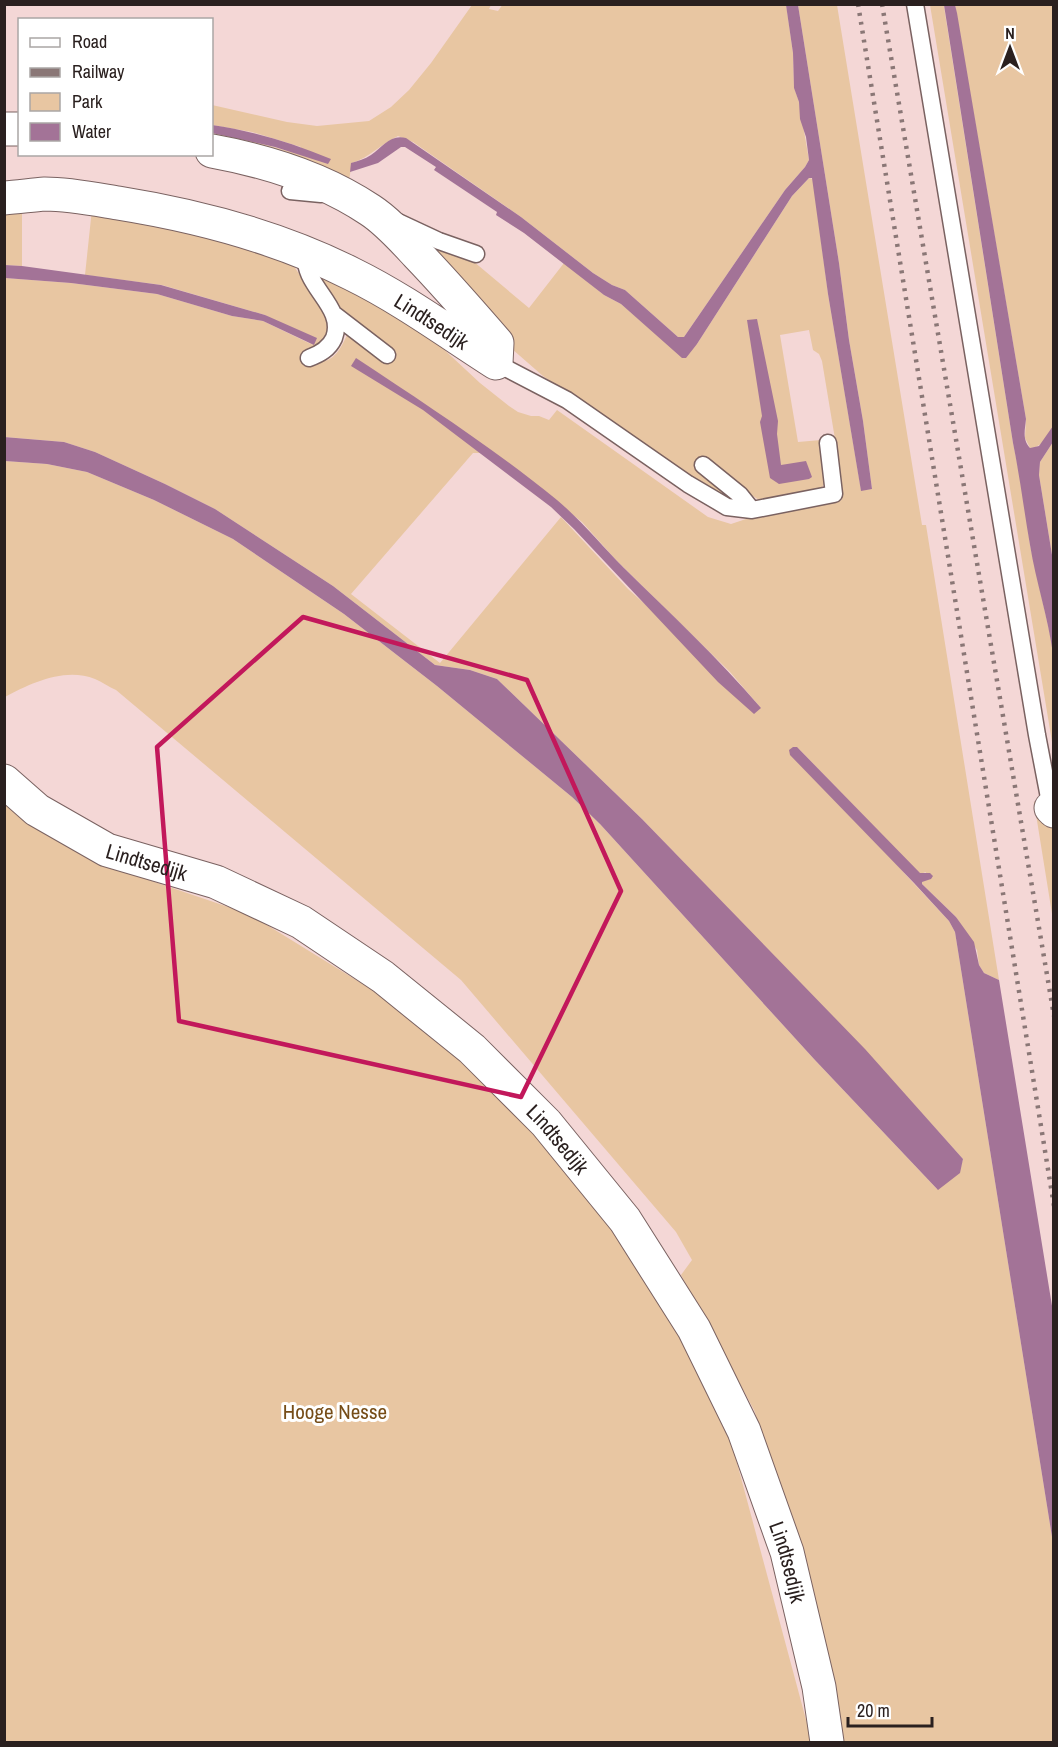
<svg xmlns="http://www.w3.org/2000/svg" width="1058" height="1747" viewBox="0 0 1058 1747" font-family="'Archivo Narrow',sans-serif">
  <rect width="100%" height="100%" fill="#f4d7d6"/>
  <path fill="#e8c6a2" fill-rule="evenodd" d="M 503,4 L 786,4 L 793,53 L 794,87 L 799,102 L 809,160 L 805,167 L 785,190 L 684,337 L 678,337 L 625,290 L 612,285 L 593,273 L 521,217 L 413,142 L 398,136 C 381,144 370,157 352,163 L 348,186 L 212,147 L 212,133 L 249,140 L 299,154 L 301,147 L 252,132 L 212,125 L 212,105 L 287,122 L 317,126 L 369,121 L 391,107 L 409,90 L 431,63 L 472,5 L 491,5 L 489,9 L 498,11 Z
    M 798,5 L 837,5 L 922,525 L 926,525 L 999,980 L 984,973 L 979,965 L 977,950 L 956,917 L 921,883 L 926,872 L 920,874 L 914,868 L 797,747 L 905,874 L 949,921 L 955,932 L 1053,1543 L 1053,1742 L 844,1742 L 798,1533 L 754,1410 L 681,1275 L 692,1260 L 676,1232 L 461,980 L 116,690 C 109,687 102,682 95,679 C 65,667 31,683 5,697 L 5,461 L 47,464 L 87,472 L 154,500 L 233,539 L 344,614 L 437,686 L 572,797 L 600,824 L 814,1059 L 937,1189 L 959,1173 L 963,1159 L 864,1049 L 642,819 L 497,679 L 470,670 L 435,665 L 333,586 L 215,509 L 165,484 L 95,452 L 64,442 L 5,437 L 5,278 L 71,283 L 157,294 L 232,316 L 263,321 L 313,345 L 265,315 L 162,285 L 85,275 L 92,209 L 288,257 L 326,315 L 329,334 L 319,362 C 335,361 341,348 347,335 L 384,361 L 341,309 L 318,276 L 331,275 L 437,343 L 480,383 L 509,406 L 518,412 L 531,416 L 539,416 L 549,420 L 557,410 L 708,517 L 731,524 L 752,517 L 842,500 L 835,439 L 822,361 L 819,354 L 813,350 L 809,330 L 780,335 L 798,442 L 821,440 L 825,483 L 820,490 L 762,502 L 753,496 L 737,503 L 691,480 L 543,376 L 504,342 L 407,236 L 467,256 L 529,308 L 564,263 L 604,295 L 621,304 L 679,354 L 697,344 L 792,196 L 809,178 L 813,179 L 828,294 L 861,490 L 872,489 L 863,421 L 849,340 L 839,263 ZM 473,453 L 494,453 L 582,522 L 616,560 L 730,672 L 761,708 L 628,589 L 561,517 L 440,663 L 351,594 Z
    M 930,5 L 944,5 L 945,13 L 1013,443 L 1024,497 L 1030,545 L 1051,639 L 1054,654 L 1053,748 Z
    M 955,5 L 1053,5 L 1054,426 C 1048,435 1042,448 1030,448 L 1025,438 L 1026,419 Z
    M 22,209 L 22,266 L 5,265 L 5,210 Z
    M 1053,442 L 1053,561 L 1039,475 L 1040,462 Z
    M 4,797 L 131,874 L 249,914 L 374,991 L 479,1070 L 629,1244 L 726,1422 L 812,1742 L 5,1742 Z
    M 1039,801 L 1053,825 L 1053,920 L 1034,802 Z"/>
  <path fill="#a37397" d="M 786,5 L 798,5 L 839,263 L 849,340 L 863,421 L 872,489 L 861,491 L 828,294 L 812,178 L 809,178 L 792,196 L 697,344 L 686,358 L 682,358 L 621,304 L 604,295 L 524,233 L 496,215 L 497,212 L 434,170 L 436,167 L 405,147 L 401,147 L 378,163 L 350,172 L 351,163 C 358,161 365,159 371,155 C 383,147 390,134 406,138 L 521,217 L 593,273 L 612,285 L 625,290 L 678,337 L 684,337 L 785,190 L 805,167 L 809,160 L 806,137 L 800,119 L 799,102 L 794,88 L 793,53 Z
    M 944,5 L 955,5 L 957,13 L 1026,419 C 1025,430 1022,439 1030,448 L 1039,446 L 1053,426 L 1053,442 L 1040,462 L 1039,475 L 1053,561 L 1053,654 C 1048,617 1036,582 1030,545 C 1024,511 1020,477 1013,443 Z
    M 212,125 C 253,131 292,143 331,159 L 328,164 L 275,147 L 212,133 Z
    M 5,265 L 22,266 L 161,285 L 265,315 L 317,338 L 314,345 L 263,321 L 232,316 L 157,294 L 71,283 L 5,278 Z
    M 757,319 L 778,421 L 777,434 L 781,465 L 806,461 L 812,477 L 809,479 L 779,484 L 770,478 L 760,422 L 762,416 L 747,320 Z
    M 356,358 C 424,403 493,448 557,500 C 582,521 601,545 624,568 C 671,614 718,658 761,708 L 754,714 L 718,682 L 574,529 L 551,507 L 423,410 L 351,366 Z
    M 4,437 L 64,442 L 95,452 L 165,484 L 215,509 L 333,586 L 435,665 L 470,670 L 497,679 L 642,819 L 865,1049 L 963,1159 L 960,1173 L 938,1190 L 814,1059 L 600,824 L 572,797 L 437,686 L 344,614 L 233,539 L 154,500 L 87,472 L 47,464 L 5,461 Z
    M 793,747 L 797,747 L 920,873 L 930,873 L 933,876 L 931,879 L 922,882 L 922,884 L 956,917 L 974,942 L 979,965 L 984,973 L 999,980 L 1053,1312 L 1053,1543 L 955,932 L 949,921 L 914,883 L 790,755 L 789,750 Z"/>
  <g fill="none" stroke-linecap="round" stroke-linejoin="round">
    <g stroke="#7a6261" stroke-width="19">
      <path id="service" d="M 915,4 L 1037,735 L 1051,808
        M 290,191 L 321,194
        M 394,220 L 439,241 L 476,254
        M 306,253 C 301,286 346,306 334,338 C 329,349 320,354 309,358
        M 335,315 L 387,355
        M 496,363 L 567,400 L 688,484 L 727,507 L 752,510 L 834,494 L 828,443
        M 703,465 L 740,495 L 752,510"/>
    </g>
    <g stroke="#7a6261" stroke-width="35">
      <g id="minor">
        <path d="M 4,129 L 20,129"/>
        <path id="s1" d="M 4,198 C 18,197 32,195 45,194 C 69,194 94,199 118,203 C 199,216 279,237 352,274 C 403,299 449,333 496,363 L 497,343 C 471,313 445,283 417,254 C 403,239 387,221 370,210 C 322,178 267,161 212,151"/>
        <path d="M 1051,808 L 1054,811"/>
      </g>
    </g>
    <g stroke="#7a6261" stroke-width="35">
      <g id="tertiary">
        <path id="s2" d="M 4,781 L 37,810 L 107,850 L 216,882 L 301,922 L 383,977 L 472,1049 L 546,1123 L 625,1220 L 694,1329 L 744,1431 L 787,1552 L 819,1687 L 827,1742"/>
      </g>
    </g>
    <use href="#service" stroke="#fff" stroke-width="16"/>
    <use href="#minor" stroke="#fff" stroke-width="33"/>
    <use href="#tertiary" stroke="#fff" stroke-width="33"/>
    <path stroke="#8a7776" stroke-width="4.5" stroke-dasharray="3 6" stroke-linecap="butt" d="M 858,4 L 1054,1206
      M 882,4 L 1054,1016"/>
  </g>
  <path fill="none" stroke="#c2185b" stroke-width="4.5" stroke-linejoin="round" d="M 303,617 L 527,680 L 621,891 L 521,1097 L 179,1021 L 157,747 Z"/>
  <g text-anchor="middle" dominant-baseline="central" stroke-width="6" stroke-linejoin="round" paint-order="stroke">
    <g font-size="21" fill="#2a201f" stroke="#fff">
      <text stroke="none"><textPath href="#s1" startOffset="453">Lindtsedijk</textPath></text>
      <text stroke="none"><textPath href="#s2" startOffset="166">Lindtsedijk</textPath></text>
      <text stroke="none"><textPath href="#s2" startOffset="670">Lindtsedijk</textPath></text>
      <text stroke="none"><textPath href="#s2" startOffset="1156">Lindtsedijk</textPath></text>
    </g>
    <g font-size="21" fill="#764d18" stroke="#fff">
      <text x="335" y="1411">Hooge Nesse</text>
    </g>
  </g>
  <rect width="1058" height="1747" fill="none" stroke="#2a201f" stroke-width="12"/>
  <rect x="18" y="18" width="195" height="138" fill="#ffffff" stroke="#aaa6a5" stroke-width="1.5"/>
  <rect x="30" y="38" width="30" height="9" fill="#ffffff" stroke="#aaa6a5" stroke-width="1.5"/>
  <text x="72" y="48" font-size="18" fill="#2a201f">Road</text>
  <rect x="30" y="68" width="30" height="9" fill="#8a7776" stroke="#aaa6a5" stroke-width="1.5"/>
  <text x="72" y="78" font-size="18" fill="#2a201f">Railway</text>
  <rect x="30" y="93" width="30" height="18" fill="#e8c6a2" stroke="#aaa6a5" stroke-width="1.5"/>
  <text x="72" y="108" font-size="18" fill="#2a201f">Park</text>
  <rect x="30" y="123" width="30" height="18" fill="#a37397" stroke="#aaa6a5" stroke-width="1.5"/>
  <text x="72" y="138" font-size="18" fill="#2a201f">Water</text>
  <g transform="translate(1010 48)" stroke="#ffffff" stroke-width="4.5" paint-order="stroke">
  <path d="M0-4.5L10 22L0 15L-10 22Z" fill="#2a201f"/>
  <text y="-9" font-size="16" font-weight="bold" text-anchor="middle" fill="#2a201f">N</text>
  </g>
  <path d="M848 1717v9h84v-9" fill="none" stroke="#2a201f" stroke-width="3"/>
  <text x="857" y="1717" font-size="18" fill="#2a201f" stroke="#ffffff" stroke-width="4.5" paint-order="stroke">20 m</text>
</svg>
